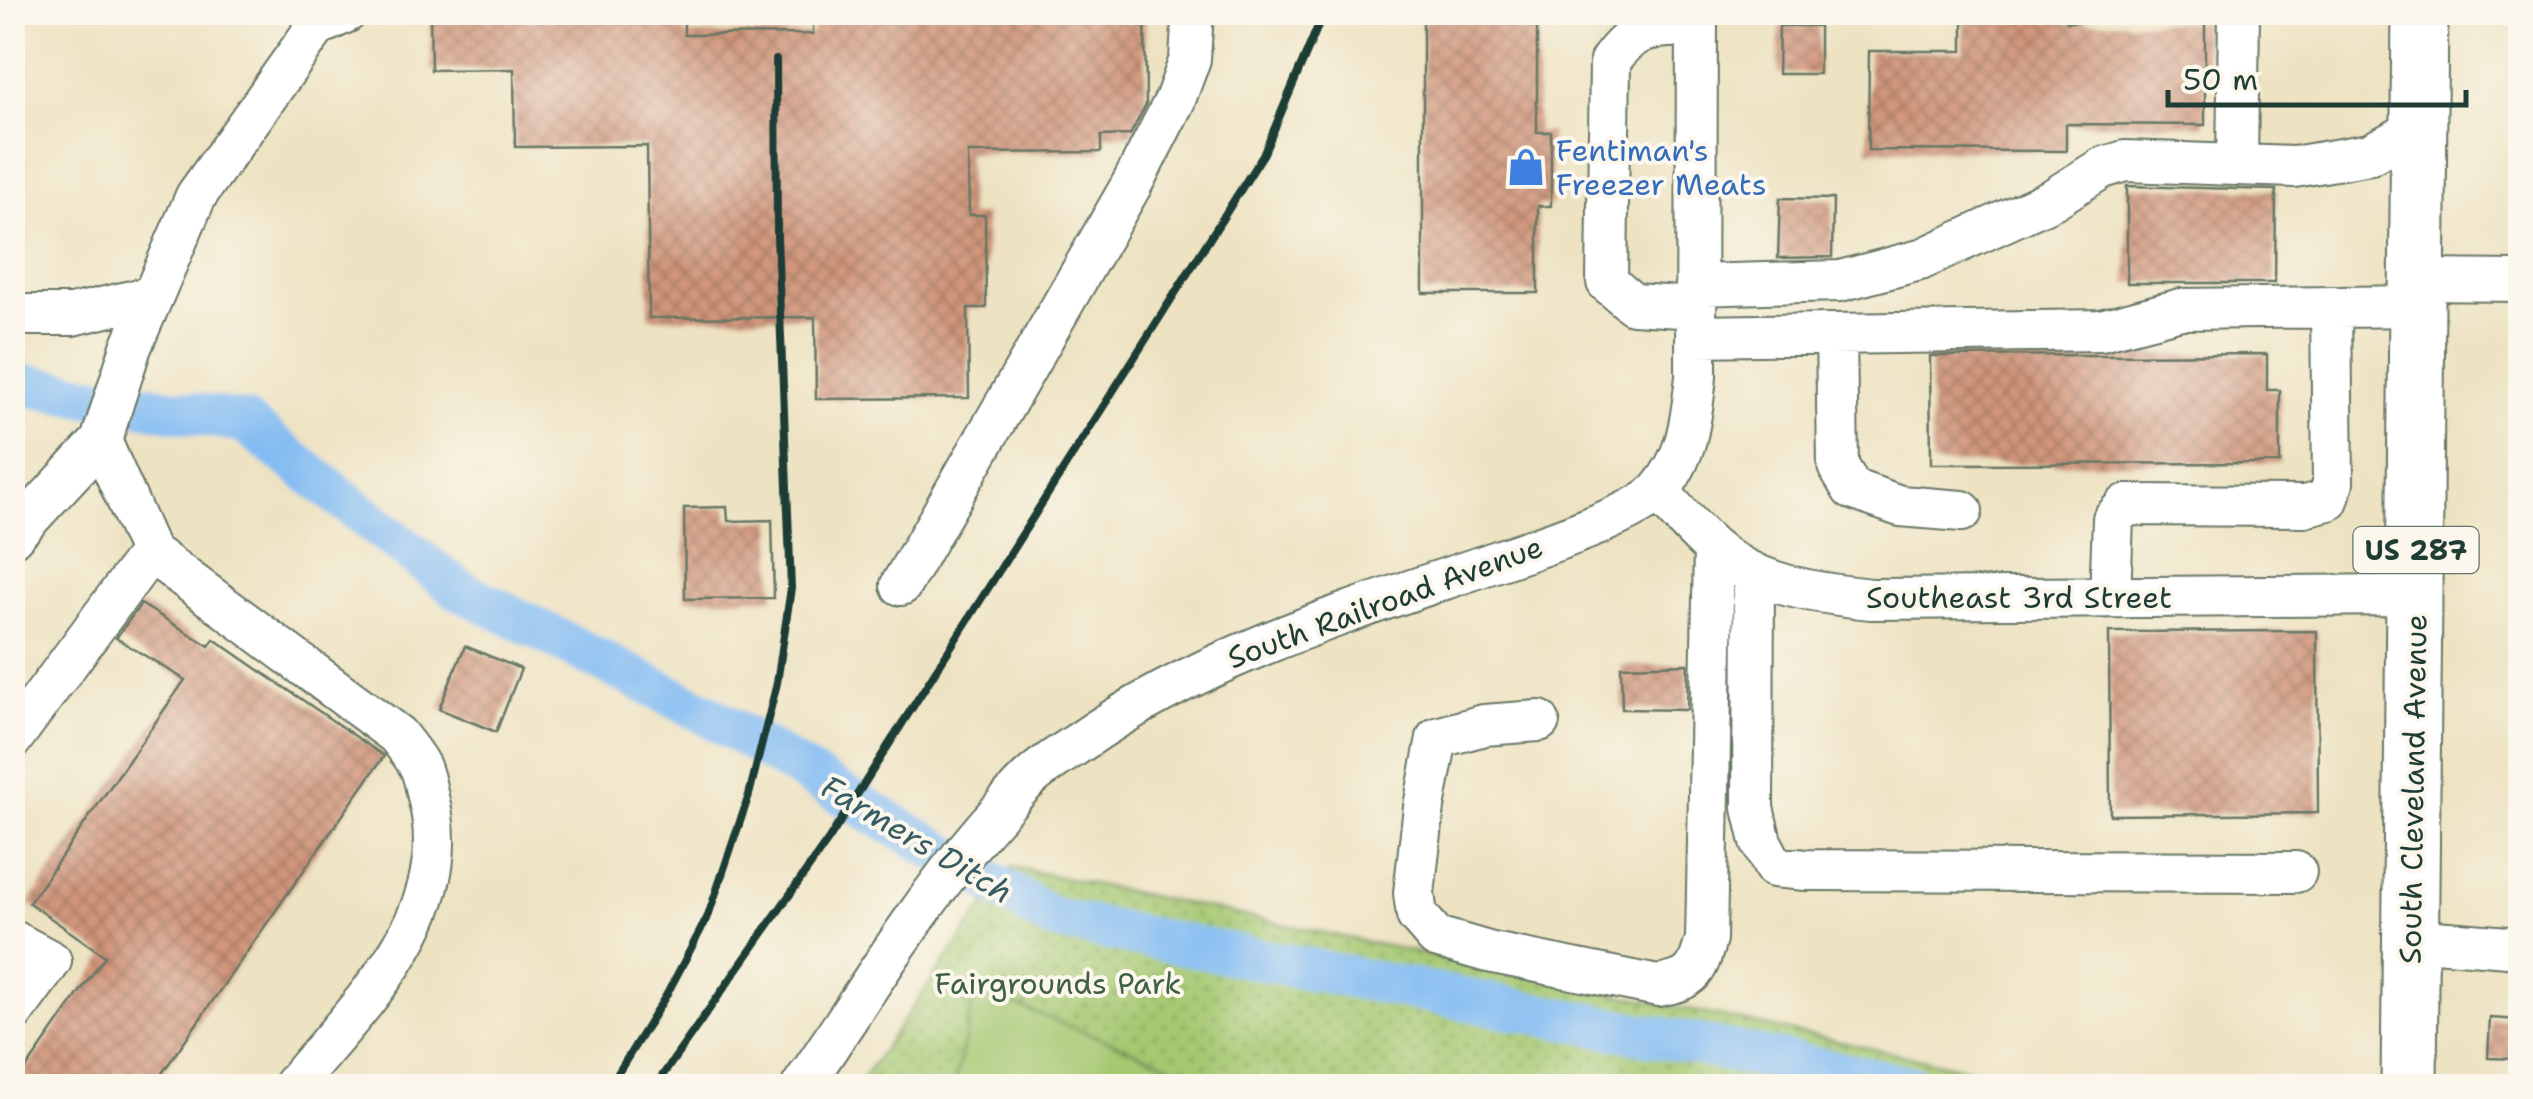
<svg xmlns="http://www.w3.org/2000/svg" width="2533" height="1099" viewBox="0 0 2533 1099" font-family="'Shantell Sans',sans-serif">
  <defs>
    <pattern id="grass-dots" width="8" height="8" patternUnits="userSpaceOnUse" patternTransform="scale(2.5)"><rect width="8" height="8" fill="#a5c871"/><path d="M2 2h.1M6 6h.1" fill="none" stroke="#86a45e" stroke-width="1.8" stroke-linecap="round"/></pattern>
    <pattern id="building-cross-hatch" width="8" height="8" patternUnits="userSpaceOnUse" patternTransform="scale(2.5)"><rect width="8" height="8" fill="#d1967b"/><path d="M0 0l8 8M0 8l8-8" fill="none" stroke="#a97c66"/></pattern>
  </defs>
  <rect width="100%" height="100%" fill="#fbf7ec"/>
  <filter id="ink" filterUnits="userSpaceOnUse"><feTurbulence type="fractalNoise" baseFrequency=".01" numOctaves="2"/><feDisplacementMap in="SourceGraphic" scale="20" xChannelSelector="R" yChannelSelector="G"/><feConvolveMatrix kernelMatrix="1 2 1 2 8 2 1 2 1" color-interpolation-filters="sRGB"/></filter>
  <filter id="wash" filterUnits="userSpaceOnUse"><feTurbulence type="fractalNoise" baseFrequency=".0048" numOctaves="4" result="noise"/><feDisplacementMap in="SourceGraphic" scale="40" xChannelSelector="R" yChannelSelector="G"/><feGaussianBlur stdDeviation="2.25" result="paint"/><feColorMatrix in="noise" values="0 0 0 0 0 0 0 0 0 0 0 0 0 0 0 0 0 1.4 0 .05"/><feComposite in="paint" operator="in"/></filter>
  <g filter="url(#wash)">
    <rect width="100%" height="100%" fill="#ede2c1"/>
    <path fill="url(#grass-dots)" stroke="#628252" stroke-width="2.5" d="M 1012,867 L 2050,1086 L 857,1086 Z"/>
    <path fill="#a5c871" stroke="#628252" stroke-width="2.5" d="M 976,990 L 1224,1086 L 954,1086 Z"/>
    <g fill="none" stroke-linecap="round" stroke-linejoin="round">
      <path stroke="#82bbf3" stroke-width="42" d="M 12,383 L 244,422 L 458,589 L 703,712 L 1053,919 L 1909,1086"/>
    </g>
    <g id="blocks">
      <path fill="url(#building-cross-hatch)" d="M 430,12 L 684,12 L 684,35 L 813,34 L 813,12 L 1145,12 L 1146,105 L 1130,135 L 1101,136 L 1101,152 L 968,153 L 969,215 L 985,215 L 986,308 L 968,308 L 969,398 L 816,399 L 815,317 L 649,318 L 647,146 L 515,147 L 514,69 L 431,70 Z
        M 1423,12 L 1537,12 L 1537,132 L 1551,132 L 1551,206 L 1538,206 L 1538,293 L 1423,293 Z
        M 1963,12 L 2066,12 L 2066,22 L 2205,22 L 2205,125 L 2066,124 L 2066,151 L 1868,150 L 1869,51 L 1963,51 Z
        M 1779,26 L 1819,26 L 1819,74 L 1778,74 Z
        M 2127,186 L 2276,190 L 2275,283 L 2127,283 Z
        M 1780,198 L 1833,199 L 1832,257 L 1778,258 Z
        M 2267,354 L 2267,390 L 2280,390 L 2280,463 L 1931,464 L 1930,356 Z
        M 727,507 L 728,521 L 772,520 L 774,598 L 685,599 L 684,508 Z
        M 141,604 L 209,646 L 214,639 L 384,756 L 153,1086 L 14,1086 L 105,956 L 29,903 L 185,680 L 116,638 Z
        M 2317,631 L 2318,813 L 2110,815 L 2109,632 Z
        M 465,646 L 521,669 L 496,732 L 439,709 Z
        M 1688,664 L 1687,710 L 1622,709 L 1621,666 Z
        M 2490,1018 L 2520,1020 L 2520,1059 L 2488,1058 Z"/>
    </g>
  </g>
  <g filter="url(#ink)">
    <use href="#blocks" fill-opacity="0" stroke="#677765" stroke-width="2.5"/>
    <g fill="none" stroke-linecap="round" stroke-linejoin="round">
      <g stroke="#677765" stroke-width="44">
        <path id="minor" d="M 2237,165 L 2239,12
          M 2418,280 L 2520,281
          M 1696,285 L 1840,281 L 1920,260 L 2053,199 L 2102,168 L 2125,161 L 2294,167 L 2370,154 L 2419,128
          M 1696,308 L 1633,304 L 1607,282 L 1610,61 C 1638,23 1653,28 1697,26
          M 12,315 L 72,315 L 153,296
          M 1836,334 L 1838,466 L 1852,489 L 1900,506 L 1962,511
          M 1696,336 L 2101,330 L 2181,309 L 2418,306
          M 1658,491 C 1676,510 1693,530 1712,547 C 1756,586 1815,593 1871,599 L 2415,595
          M 12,537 L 101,441 L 131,347 L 196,196 L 317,26 L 347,12
          M 150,552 L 397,735 C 405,745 414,756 420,767 C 424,776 426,787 428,797 C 460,913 359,1005 293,1086
          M 1754,576 L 1753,808 L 1761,842 L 1774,867 L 1806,870 L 2296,872
          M 901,585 L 1132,184 L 1175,100 L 1190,59 L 1193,12
          M 2110,597 L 2113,519 L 2126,505 L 2304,506 L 2328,500 L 2333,483 L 2331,307
          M 1539,721 L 1484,725 L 1437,738 L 1424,807 L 1414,893 L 1417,915 L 1436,937 L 1488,952 L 1658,986 C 1692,980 1697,973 1706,939 L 1714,549
          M 12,739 L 150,552 L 101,441
          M 2411,939 L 2520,948
          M 12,940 L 51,961 L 12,1014
          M 802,1086 C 863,997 919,903 990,822 C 1004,807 1016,790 1031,777 C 1045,764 1064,753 1080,742 C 1200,658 1342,614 1480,567 C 1520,553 1635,517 1659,490 C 1688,457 1691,419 1696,377 L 1697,12"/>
      </g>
      <g stroke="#677765" stroke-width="59">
        <path id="highway" d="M 2409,1086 L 2420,12"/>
      </g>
      <use href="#minor" stroke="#fff" stroke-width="40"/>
      <use href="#highway" stroke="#fff" stroke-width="55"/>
      <path stroke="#1f3d34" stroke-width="8" d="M 610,1086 L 667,994 L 708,916 L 749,795 L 777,683 L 791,588 L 777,236 L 776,60
        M 655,1086 L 829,839 L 1264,153 L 1324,12"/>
    </g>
  </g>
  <defs>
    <g id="shop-bare" transform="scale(3)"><path d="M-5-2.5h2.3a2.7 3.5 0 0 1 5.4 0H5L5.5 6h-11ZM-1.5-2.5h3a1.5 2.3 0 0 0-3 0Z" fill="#3f7fe0" stroke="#fbf7ec" stroke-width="2.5" paint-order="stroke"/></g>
  </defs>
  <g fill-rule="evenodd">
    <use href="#shop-bare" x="1526" y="167"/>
  </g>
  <g text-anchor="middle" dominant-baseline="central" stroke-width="8" stroke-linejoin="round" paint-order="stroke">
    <rect fill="#fbf7ec" stroke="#61756b" stroke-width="2.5" x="2353.5" y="527" width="125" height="46" rx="8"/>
    <g font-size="28" font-weight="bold" fill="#1f3d34">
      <text x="2416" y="550">US 287</text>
    </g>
    <g font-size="30" fill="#366cbe" stroke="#fbf7ec" text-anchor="start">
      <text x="1556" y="150">Fentiman's<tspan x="1556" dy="34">Freezer Meats</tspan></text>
    </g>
    <g font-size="30" fill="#1f3d34" stroke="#fbf7ec">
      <text x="2019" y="597">Southeast 3rd Street</text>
      <text transform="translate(1385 602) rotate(-20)">South Railroad Avenue</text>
      <text transform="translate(2413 789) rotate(-89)">South Cleveland Avenue</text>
    </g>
    <g font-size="30" fill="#406043" stroke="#fbf7ec">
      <text x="1058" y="983">Fairgrounds Park</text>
    </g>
    <g font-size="32" font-style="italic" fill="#385c64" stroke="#fbf7ec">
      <text transform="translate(917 839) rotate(31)">Farmers Ditch</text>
    </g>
  </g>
  <rect width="2533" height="1099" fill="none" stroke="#fbf7ec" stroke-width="50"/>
  <path d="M2168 90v15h298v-15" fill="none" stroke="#1f3d34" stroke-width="5"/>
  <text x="2183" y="90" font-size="30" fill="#1f3d34" stroke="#fbf7ec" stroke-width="8" paint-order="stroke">50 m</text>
</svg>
